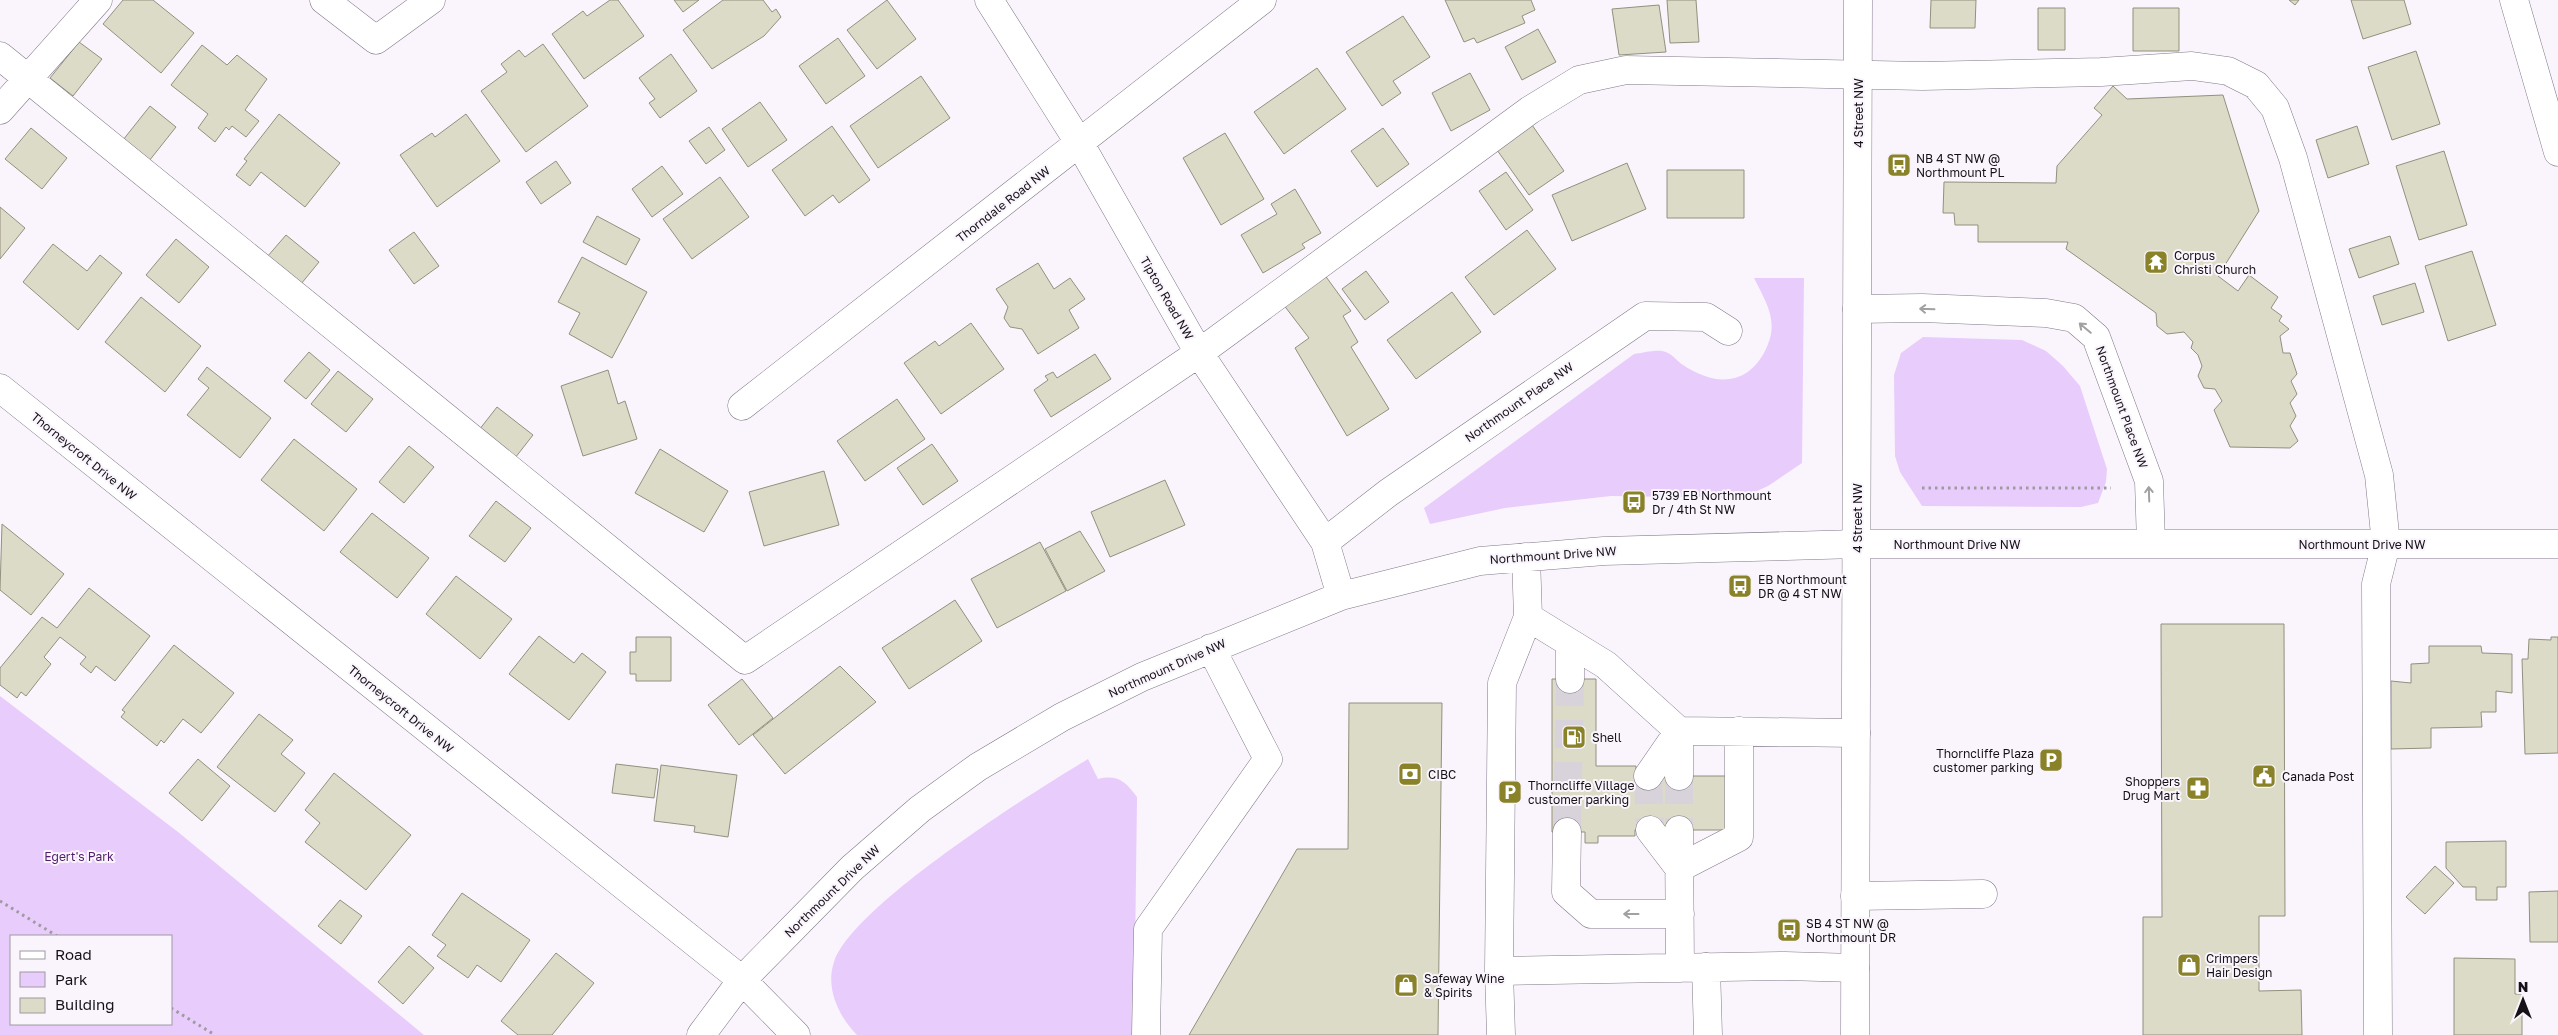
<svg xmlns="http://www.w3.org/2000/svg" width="2558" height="1035" viewBox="0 0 2558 1035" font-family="'Golos Text',sans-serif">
  <rect width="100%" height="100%" fill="#faf5fd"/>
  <path fill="#e8ccfb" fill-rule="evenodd" d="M 1754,278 L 1804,278 L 1802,463 L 1768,486 L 1741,498 L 1611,496 L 1505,508 L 1430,524 L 1424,508 L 1634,354 C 1644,353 1659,348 1668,353 C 1674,356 1678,362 1683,365 C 1713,385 1745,387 1764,353 C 1780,323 1768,306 1754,278 Z
    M 1923,337 L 2022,340 L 2046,351 L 2063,366 L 2080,386 L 2107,469 L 2106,482 L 2098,503 L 2081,507 L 1922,506 L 1900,472 L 1895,456 L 1894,375 L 1901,353 Z
    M 0,696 L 178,832 L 424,1035 L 0,1035 ZM 11,936 L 171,936 L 171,1024 L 11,1024 Z
    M 1088,759 L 1098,779 C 1118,774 1126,782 1137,797 L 1134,1035 L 857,1035 C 839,1017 825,988 834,962 C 852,906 1033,792 1088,759 Z"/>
  <path fill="#dcdbc7" stroke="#92907e" d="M 123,0 L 153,0 L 194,33 L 161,73 L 103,24 Z
    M 610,0 L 618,0 L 644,36 L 584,79 L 552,34 L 583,11 L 587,16 Z
    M 674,0 L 699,0 L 683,12 Z
    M 723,0 L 763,0 L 772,12 L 776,9 L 781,17 L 764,36 L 712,69 L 683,30 Z
    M 887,0 L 916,39 L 877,69 L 847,30 Z
    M 1445,0 L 1531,0 L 1535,10 L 1522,16 L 1525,23 L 1477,43 L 1474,38 L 1464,42 Z
    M 1667,0 L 1696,0 L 1699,42 L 1670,43 Z
    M 1931,0 L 1976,0 L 1975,28 L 1930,28 Z
    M 2289,0 L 2299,0 L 2295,5 Z
    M 2351,0 L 2404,0 L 2411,24 L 2363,39 Z
    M 1659,5 L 1666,52 L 1619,55 L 1612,9 Z
    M 2038,8 L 2065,8 L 2065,50 L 2038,50 Z
    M 2133,8 L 2179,8 L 2179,51 L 2133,51 Z
    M 1403,16 L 1430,57 L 1393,81 L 1401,93 L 1382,106 L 1346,52 Z
    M 1538,29 L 1556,62 L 1522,80 L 1505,47 Z
    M 838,38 L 865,76 L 826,104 L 799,66 Z
    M 79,42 L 102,59 L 73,96 L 50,78 Z
    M 543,44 L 588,106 L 526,152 L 481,91 L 507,72 L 501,64 L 519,50 L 525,57 Z
    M 202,45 L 227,65 L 237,55 L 267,79 L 245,110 L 259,121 L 246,137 L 232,126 L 229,130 L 226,127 L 215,142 L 198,128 L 208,114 L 171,85 Z
    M 2416,51 L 2440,124 L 2392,140 L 2368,67 Z
    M 671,54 L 697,91 L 660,118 L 649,103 L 655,99 L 639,78 Z
    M 1317,68 L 1346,109 L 1284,154 L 1254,112 Z
    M 1470,73 L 1490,110 L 1451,131 L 1432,93 Z
    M 921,76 L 950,118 L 878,168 L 850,126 Z
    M 2113,86 L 2127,99 L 2223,95 L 2259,211 L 2218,276 L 2238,291 L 2249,275 L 2278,297 L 2271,308 L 2282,316 L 2279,321 L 2289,329 L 2280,336 L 2283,353 L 2290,353 L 2297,374 L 2291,381 L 2297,394 L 2290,403 L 2296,416 L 2290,426 L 2298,441 L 2290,448 L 2230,447 L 2214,410 L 2222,401 L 2215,389 L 2204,388 L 2198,376 L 2202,366 L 2198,355 L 2191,348 L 2193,342 L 2184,332 L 2167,334 L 2157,326 L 2156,313 L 2066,249 L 2068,242 L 1978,242 L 1978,225 L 1955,225 L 1954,213 L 1943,213 L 1944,182 L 2056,183 L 2057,166 L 2102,115 L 2094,108 Z
    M 760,102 L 787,140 L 748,167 L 722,129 Z
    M 150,106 L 176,127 L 149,161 L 123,140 Z
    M 279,114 L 340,163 L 305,207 L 261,172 L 250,186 L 236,175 L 247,161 L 244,159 Z
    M 466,114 L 500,161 L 437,207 L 400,155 L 432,133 L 435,137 Z
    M 1532,125 L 1564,171 L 1529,195 L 1497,150 Z
    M 832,126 L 870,180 L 839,203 L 833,195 L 805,216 L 772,170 Z
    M 2357,126 L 2369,164 L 2328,178 L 2316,140 Z
    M 709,127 L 725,150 L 706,164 L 689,141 Z
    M 31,128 L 67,158 L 42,189 L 5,159 Z
    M 1383,128 L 1409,164 L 1377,187 L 1351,151 Z
    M 1225,133 L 1264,199 L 1221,225 L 1183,158 Z
    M 2444,151 L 2467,225 L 2419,240 L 2396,166 Z
    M 556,161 L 571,183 L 541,204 L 526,182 Z
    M 1627,163 L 1646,209 L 1572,241 L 1552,195 Z
    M 662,166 L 683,194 L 652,217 L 632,189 Z
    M 1667,170 L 1744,170 L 1744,218 L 1667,218 Z
    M 1506,172 L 1533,210 L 1506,230 L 1479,191 Z
    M 720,177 L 749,217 L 692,259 L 663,219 Z
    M 1295,189 L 1321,233 L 1302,244 L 1305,248 L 1263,273 L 1241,235 L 1277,214 L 1271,204 Z
    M 0,207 L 25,228 L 0,259 Z
    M 597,216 L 640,239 L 626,265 L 583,242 Z
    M 1527,230 L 1556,269 L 1494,315 L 1465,277 Z
    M 414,232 L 439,266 L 414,284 L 389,250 Z
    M 286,235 L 319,262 L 301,284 L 267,257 Z
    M 2390,236 L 2399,264 L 2359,278 L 2349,249 Z
    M 176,239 L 209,267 L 179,303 L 146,275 Z
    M 53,244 L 87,271 L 100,255 L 122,273 L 78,330 L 23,282 Z
    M 2472,251 L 2496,325 L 2448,341 L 2425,266 Z
    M 582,257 L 647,292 L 612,358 L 569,334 L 580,313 L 558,302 Z
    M 1038,263 L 1054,289 L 1070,278 L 1085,299 L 1069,310 L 1079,328 L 1038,354 L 1022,329 L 1010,327 L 1004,318 L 1008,307 L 996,289 Z
    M 1366,271 L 1389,302 L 1365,320 L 1342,289 Z
    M 1324,274 L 1351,311 L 1343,316 L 1358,342 L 1351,347 L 1389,409 L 1347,436 L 1295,348 L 1309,338 L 1283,304 Z
    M 2415,283 L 2424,312 L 2382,325 L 2373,296 Z
    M 1452,292 L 1481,332 L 1416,379 L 1387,340 Z
    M 141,297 L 201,346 L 165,392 L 105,342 Z
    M 971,323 L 1004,369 L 941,414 L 904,363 L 935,341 L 939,346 Z
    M 309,352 L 330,370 L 306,399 L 284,381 Z
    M 1095,354 L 1111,379 L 1051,417 L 1034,390 L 1048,380 L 1045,376 L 1053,372 L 1057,378 Z
    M 207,367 L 271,418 L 240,458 L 187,415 L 209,388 L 198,379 Z
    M 608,370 L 618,404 L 625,401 L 637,439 L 583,456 L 561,386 Z
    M 338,371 L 373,399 L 346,432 L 311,404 Z
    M 897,399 L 925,439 L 865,481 L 837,441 Z
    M 497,407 L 533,435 L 515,458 L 479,430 Z
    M 294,439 L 357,489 L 324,531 L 261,480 Z
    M 932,444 L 958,481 L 923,505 L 897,468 Z
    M 409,446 L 434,467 L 404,503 L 379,482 Z
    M 660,449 L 728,491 L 704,532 L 635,493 Z
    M 824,471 L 839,525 L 764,546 L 749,492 Z
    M 1165,480 L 1185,525 L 1110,557 L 1091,512 Z
    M 496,501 L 531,528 L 505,562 L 469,536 Z
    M 372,513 L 429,558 L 397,598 L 340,552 Z
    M 2,524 L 64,574 L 31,615 L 0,590 Z
    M 1080,531 L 1105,571 L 1067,591 L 1045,549 Z
    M 1040,542 L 1066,591 L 997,628 L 971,579 Z
    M 456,576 L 512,619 L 480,659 L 426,614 Z
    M 89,588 L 150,636 L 115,681 L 96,666 L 91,673 L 80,664 L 86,657 L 60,637 L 44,657 L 51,664 L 26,696 L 21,692 L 17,698 L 0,685 L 0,668 L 42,617 L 57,628 Z
    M 955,600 L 982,641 L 909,689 L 882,648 Z
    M 2161,624 L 2284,624 L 2285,916 L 2259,916 L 2259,991 L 2301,990 L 2302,1035 L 2143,1035 L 2143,917 L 2162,917 Z
    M 539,636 L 574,663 L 582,653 L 606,672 L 569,720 L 509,674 Z
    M 636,637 L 671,637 L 671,681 L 636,681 L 636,674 L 630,674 L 630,652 L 636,652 Z
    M 2551,637 L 2558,637 L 2558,753 L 2525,754 L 2522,659 L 2528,659 L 2529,639 L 2551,640 Z
    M 174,645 L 234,693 L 201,733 L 183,719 L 164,743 L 161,740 L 157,746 L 121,717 L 125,712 L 122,710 Z
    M 2429,646 L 2481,646 L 2482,653 L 2512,654 L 2512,693 L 2496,691 L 2496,712 L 2481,712 L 2482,727 L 2431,728 L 2431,748 L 2391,749 L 2391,681 L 2411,683 L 2411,664 L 2429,663 Z
    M 840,666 L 876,702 L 785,774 L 753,735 Z
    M 742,679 L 773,718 L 739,745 L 708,705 Z
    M 1552,679 L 1596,679 L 1596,766 L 1636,766 L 1636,776 L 1736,776 L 1736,830 L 1635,830 L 1635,836 L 1598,836 L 1598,843 L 1585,843 L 1585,832 L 1552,832 Z
    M 1349,703 L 1442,703 L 1438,1035 L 1189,1035 L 1297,849 L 1348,849 Z
    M 259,714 L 293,740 L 281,754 L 305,773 L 275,812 L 217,767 Z
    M 198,759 L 230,786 L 202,821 L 169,793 Z
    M 616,764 L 658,769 L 654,798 L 612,793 Z
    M 661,765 L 737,775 L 728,837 L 694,832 L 695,826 L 654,821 Z
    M 334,773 L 411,835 L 366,890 L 305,842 L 320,823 L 305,810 Z
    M 2506,841 L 2506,887 L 2497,887 L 2497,900 L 2476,900 L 2476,887 L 2463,887 L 2446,868 L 2446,842 Z
    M 2435,866 L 2454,883 L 2425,914 L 2406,897 Z
    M 2558,891 L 2558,942 L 2530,942 L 2529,892 Z
    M 462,893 L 530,940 L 501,982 L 477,965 L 468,978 L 437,956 L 446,945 L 432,935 Z
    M 340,900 L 362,916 L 341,944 L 318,926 Z
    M 409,946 L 434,968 L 403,1004 L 378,982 Z
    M 556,953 L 594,983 L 552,1035 L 518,1035 L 501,1021 Z
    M 2454,958 L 2515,959 L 2515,994 L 2522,994 L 2522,1035 L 2454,1035 Z"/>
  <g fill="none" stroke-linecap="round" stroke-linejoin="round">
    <path stroke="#d8d3da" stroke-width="28" stroke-dasharray="28 14" stroke-linecap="butt" d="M 1648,776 L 1650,830
      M 1679,776 L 1679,830
      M 1567,832 L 1570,679"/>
    <g stroke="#827888" stroke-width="29">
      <path id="minor" d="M 324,0 L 376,40 L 431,0
        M 989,0 L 1080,144 L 1199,353 L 1325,542 L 1341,596
        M 2514,0 L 2558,152
        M 0,56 L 745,660 L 1199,353 L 1530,110 L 1579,80 L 1626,70 L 1923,76 L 2101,72 L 2192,66 L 2228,71 L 2256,85 L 2275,108 L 2293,158 L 2379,475 L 2386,544 L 2376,584 L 2378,1035
        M 0,110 L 98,0
        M 1857,309 L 1922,308 L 2046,313 L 2074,318 L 2096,337 L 2149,481 L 2151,543
        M 0,388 L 742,980 L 796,1035
        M 742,406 L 1262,0
        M 1325,542 L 1388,493 L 1645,316 L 1706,317 L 1728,331
        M 1528,617 L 1606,665 L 1679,731 L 1856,733
        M 1570,679 L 1570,643
        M 1679,731 L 1679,776
        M 1648,776 L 1679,731
        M 1650,830 L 1679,868 L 1739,837 L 1739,731
        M 1679,830 L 1680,968
        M 1567,832 L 1566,892 L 1591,914 L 1680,914
        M 1855,896 L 1983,894
        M 1706,967 L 1708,1035
        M 1499,971 L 1785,966 L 1855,968
        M 701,1035 L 742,980 L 852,868 L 920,809 L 978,767 L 1062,717 L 1142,677 L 1341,596 L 1480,561 L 1604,551 L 1857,544 L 2558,544
        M 1146,1035 L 1148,929 L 1268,759 L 1211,648
        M 1501,1035 L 1499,971 L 1502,683 L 1528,617 L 1526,557"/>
    </g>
    <g stroke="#827888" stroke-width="29">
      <path id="major" d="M 1855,1035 L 1858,0"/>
    </g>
    <path stroke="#9e9aa1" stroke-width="3" stroke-dasharray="2.5 4" stroke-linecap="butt" d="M 1922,488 L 2111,488
      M 0,901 L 57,936
      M 171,1008 L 215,1035"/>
    <use href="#minor" stroke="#fff" stroke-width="28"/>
    <use href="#major" stroke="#fff" stroke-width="28"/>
  </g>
  <defs><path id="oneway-shaft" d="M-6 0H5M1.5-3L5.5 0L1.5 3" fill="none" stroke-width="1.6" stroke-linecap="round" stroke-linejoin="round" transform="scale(1.25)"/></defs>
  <g stroke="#a1a0a2">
    <use href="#oneway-shaft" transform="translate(1927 309) rotate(-178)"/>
    <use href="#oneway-shaft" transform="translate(2085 328) rotate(-140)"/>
    <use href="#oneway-shaft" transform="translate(2149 494) rotate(-92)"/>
    <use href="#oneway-shaft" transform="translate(1631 914) rotate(-180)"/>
  </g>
  <defs>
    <g id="bus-square" transform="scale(1.25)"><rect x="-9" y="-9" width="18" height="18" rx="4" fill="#898229" stroke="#faf5fd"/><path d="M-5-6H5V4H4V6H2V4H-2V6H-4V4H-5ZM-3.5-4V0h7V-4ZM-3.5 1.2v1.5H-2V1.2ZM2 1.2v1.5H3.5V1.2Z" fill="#fff"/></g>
    <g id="temple-square" transform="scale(1.25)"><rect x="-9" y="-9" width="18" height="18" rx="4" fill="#898229" stroke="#faf5fd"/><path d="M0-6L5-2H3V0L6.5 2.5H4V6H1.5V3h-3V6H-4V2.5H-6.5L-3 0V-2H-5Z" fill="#fff"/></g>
    <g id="fuel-square" transform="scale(1.25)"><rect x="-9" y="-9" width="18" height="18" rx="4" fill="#898229" stroke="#faf5fd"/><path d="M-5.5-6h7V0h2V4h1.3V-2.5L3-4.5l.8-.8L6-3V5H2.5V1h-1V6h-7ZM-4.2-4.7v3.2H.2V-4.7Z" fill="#fff"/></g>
    <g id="parking-square" transform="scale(1.25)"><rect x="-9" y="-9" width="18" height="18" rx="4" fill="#898229" stroke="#faf5fd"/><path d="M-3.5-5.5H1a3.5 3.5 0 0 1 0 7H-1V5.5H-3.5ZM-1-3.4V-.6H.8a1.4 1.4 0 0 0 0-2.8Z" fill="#fff"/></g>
    <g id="bank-square" transform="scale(1.25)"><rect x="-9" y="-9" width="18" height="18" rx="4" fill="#898229" stroke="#faf5fd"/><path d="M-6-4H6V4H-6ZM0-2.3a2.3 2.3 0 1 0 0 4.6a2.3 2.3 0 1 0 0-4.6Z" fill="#fff"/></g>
    <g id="civic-square" transform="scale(1.25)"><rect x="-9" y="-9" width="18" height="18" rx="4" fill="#898229" stroke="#faf5fd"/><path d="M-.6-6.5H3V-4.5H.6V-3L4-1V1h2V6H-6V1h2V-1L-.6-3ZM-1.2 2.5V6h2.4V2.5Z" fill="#fff"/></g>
    <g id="pharmacy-square" transform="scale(1.25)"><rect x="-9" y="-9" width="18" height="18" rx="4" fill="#898229" stroke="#faf5fd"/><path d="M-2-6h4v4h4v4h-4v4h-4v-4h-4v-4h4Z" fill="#fff"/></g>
    <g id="shop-square" transform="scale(1.25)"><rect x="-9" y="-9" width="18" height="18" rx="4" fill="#898229" stroke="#faf5fd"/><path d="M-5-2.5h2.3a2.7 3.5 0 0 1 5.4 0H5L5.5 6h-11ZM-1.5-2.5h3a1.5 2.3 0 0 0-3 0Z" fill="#fff"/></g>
  </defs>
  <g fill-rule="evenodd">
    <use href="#bus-square" x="1899" y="165"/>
    <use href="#temple-square" x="2156" y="262"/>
    <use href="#bus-square" x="1634" y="502"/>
    <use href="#bus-square" x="1740" y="586"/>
    <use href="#fuel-square" x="1574" y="737"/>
    <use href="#parking-square" x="2051" y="760"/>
    <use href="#bank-square" x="1410" y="774"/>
    <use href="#civic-square" x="2264" y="776"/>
    <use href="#pharmacy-square" x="2198" y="788"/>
    <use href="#parking-square" x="1510" y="792"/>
    <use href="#bus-square" x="1789" y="930"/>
    <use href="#shop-square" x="2189" y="965"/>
    <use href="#shop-square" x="1406" y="985"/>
  </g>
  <g text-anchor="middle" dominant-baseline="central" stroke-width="4" stroke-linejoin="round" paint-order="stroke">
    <g font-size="12" fill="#151117" stroke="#faf5fd">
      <text transform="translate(1858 113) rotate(-90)">4 Street NW</text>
      <text transform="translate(1003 204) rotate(-38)">Thorndale Road NW</text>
      <text transform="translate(1167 298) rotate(60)">Tipton Road NW</text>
      <text transform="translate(1519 402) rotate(-35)">Northmount Place NW</text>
      <text transform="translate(2122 407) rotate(70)">Northmount Place NW</text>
      <text transform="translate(84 456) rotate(39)">Thorneycroft Drive NW</text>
      <text transform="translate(1857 518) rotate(-90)">4 Street NW</text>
      <text x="1957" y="544">Northmount Drive NW</text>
      <text x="2362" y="544">Northmount Drive NW</text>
      <text transform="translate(1553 555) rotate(-4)">Northmount Drive NW</text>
      <text transform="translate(1167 668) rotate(-24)">Northmount Drive NW</text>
      <text transform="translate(401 709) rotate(39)">Thorneycroft Drive NW</text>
      <text transform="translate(832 891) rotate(-44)">Northmount Drive NW</text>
    </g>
    <g font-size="12" fill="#151117" stroke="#faf5fd" text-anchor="start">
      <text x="1916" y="158">NB 4 ST NW @<tspan x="1916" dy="14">Northmount PL</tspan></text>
      <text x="2174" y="255">Corpus<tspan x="2174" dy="14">Christi Church</tspan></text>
      <text x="1652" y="495">5739 EB Northmount<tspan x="1652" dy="14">Dr / 4th St NW</tspan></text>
      <text x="1758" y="579">EB Northmount<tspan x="1758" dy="14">DR @ 4 ST NW</tspan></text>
      <text x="1592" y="737">Shell</text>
      <text x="2034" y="753" text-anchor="end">Thorncliffe Plaza<tspan x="2034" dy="14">customer parking</tspan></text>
      <text x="1428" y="774">CIBC</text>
      <text x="2282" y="776">Canada Post</text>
      <text x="2180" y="781" text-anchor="end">Shoppers<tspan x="2180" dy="14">Drug Mart</tspan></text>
      <text x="1528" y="785">Thorncliffe Village<tspan x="1528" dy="14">customer parking</tspan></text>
      <text x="1806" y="923">SB 4 ST NW @<tspan x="1806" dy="14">Northmount DR</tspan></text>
      <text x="2206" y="958">Crimpers<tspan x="2206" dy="14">Hair Design</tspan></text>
      <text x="1424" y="978">Safeway Wine<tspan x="1424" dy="14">&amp; Spirits</tspan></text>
    </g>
    <g font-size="12" fill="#501c6b" stroke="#faf5fd">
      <text x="79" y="856">Egert's Park</text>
    </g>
  </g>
  <rect x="10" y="935" width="162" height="90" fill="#faf5fd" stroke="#9e9aa1"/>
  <rect x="20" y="951" width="25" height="8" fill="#ffffff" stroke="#9e9aa1"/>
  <text x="55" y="960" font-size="15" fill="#151117">Road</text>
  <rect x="20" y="972" width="25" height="15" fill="#e8ccfb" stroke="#9e9aa1"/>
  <text x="55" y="985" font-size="15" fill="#151117">Park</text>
  <rect x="20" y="998" width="25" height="15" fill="#dcdbc7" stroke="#9e9aa1"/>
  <text x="55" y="1010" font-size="15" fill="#151117">Building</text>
  <g transform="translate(2523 1000)" stroke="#faf5fd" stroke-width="4" paint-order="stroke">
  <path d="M0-4L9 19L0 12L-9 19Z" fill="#151117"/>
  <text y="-8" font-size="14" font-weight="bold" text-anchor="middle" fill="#151117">N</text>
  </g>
</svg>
